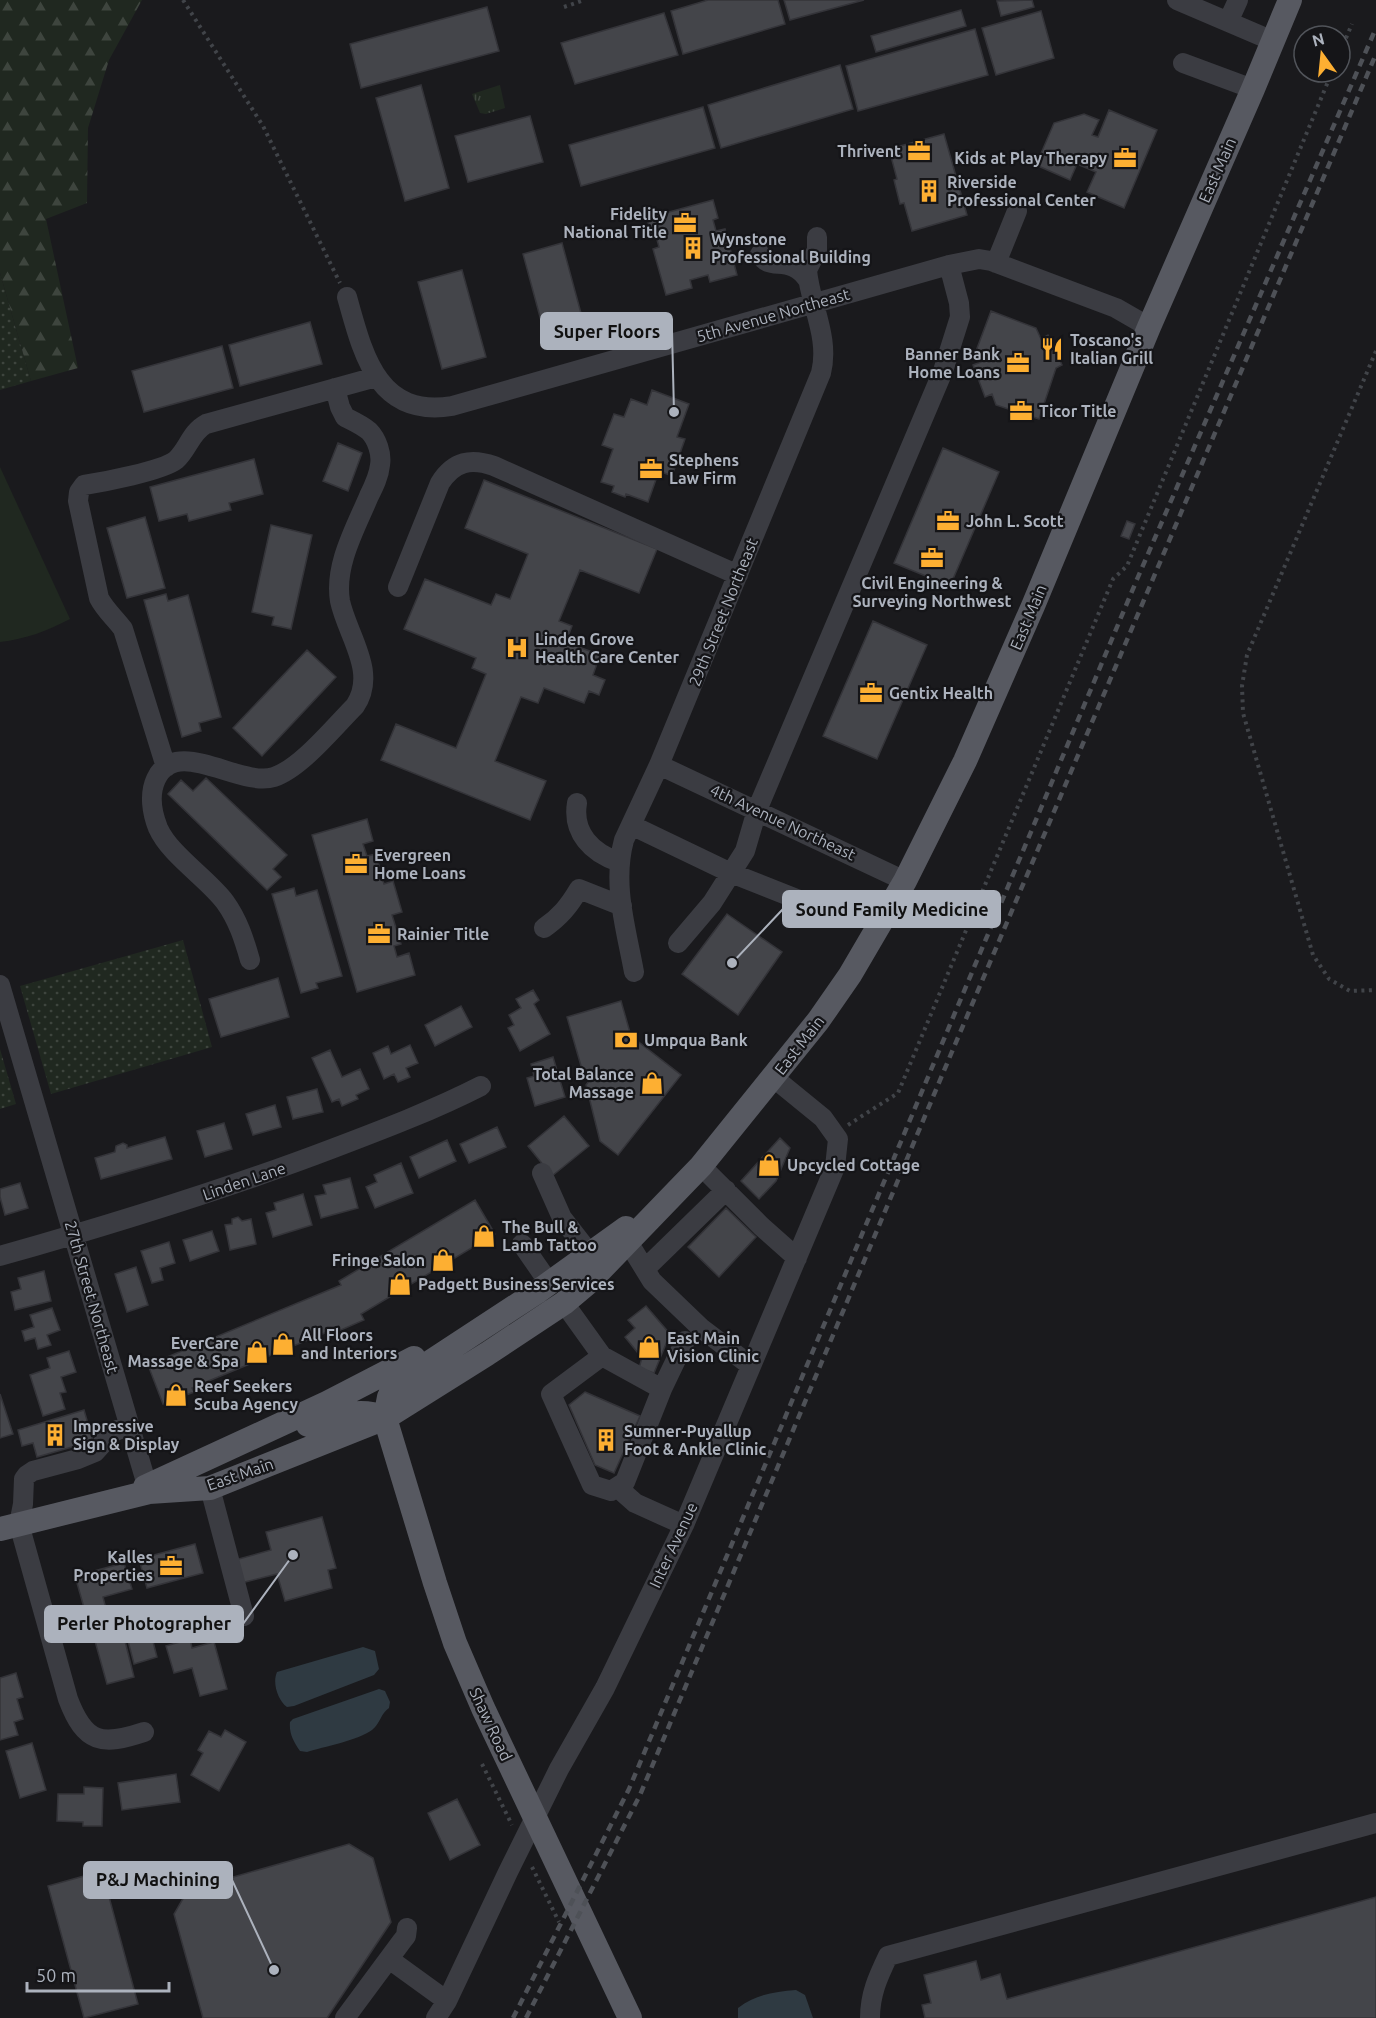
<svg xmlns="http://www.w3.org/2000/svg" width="1376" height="2018" viewBox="0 0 1376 2018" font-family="Ubuntu,sans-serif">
  <defs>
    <pattern id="grass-dots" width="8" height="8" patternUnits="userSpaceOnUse" patternTransform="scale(1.5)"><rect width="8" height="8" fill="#202820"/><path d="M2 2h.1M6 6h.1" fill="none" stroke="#3e453e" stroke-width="1.8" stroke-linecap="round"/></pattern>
    <pattern id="forest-firs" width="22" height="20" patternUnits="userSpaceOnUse" patternTransform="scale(1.5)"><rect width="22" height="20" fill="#202820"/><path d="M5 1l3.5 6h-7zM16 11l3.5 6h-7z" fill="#3e453e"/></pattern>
    <pattern id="park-tufts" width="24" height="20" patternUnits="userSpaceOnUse" patternTransform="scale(1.5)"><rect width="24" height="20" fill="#202820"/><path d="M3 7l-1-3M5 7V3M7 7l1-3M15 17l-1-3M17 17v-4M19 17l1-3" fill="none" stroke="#3e453e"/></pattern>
  </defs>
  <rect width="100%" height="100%" fill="#1a1a1d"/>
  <path fill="url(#grass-dots)" d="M 0,273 L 31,381 L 0,390 Z
    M 183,940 L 212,1047 L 51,1094 L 20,986 Z
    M 0,1049 L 16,1104 L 0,1109 Z"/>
  <path fill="url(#forest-firs)" d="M 0,0 L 142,0 L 109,60 L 88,128 L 87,203 L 46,219 L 78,368 L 31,381 L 0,273 Z"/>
  <path fill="url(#park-tufts)" d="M 500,85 L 505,108 L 486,114 L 480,113 L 472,94 Z"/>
  <path fill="#202820" d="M 0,467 L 70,619 C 47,631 26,639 0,642 Z"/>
  <path fill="#2f3a42" d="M 363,1647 L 375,1651 L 379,1669 L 374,1675 L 294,1706 L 287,1707 C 278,1700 272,1683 277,1672 Z
    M 379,1689 L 385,1691 L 390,1702 L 389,1708 C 381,1713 380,1724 372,1730 C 359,1740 323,1747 307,1752 L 300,1751 C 293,1741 289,1733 290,1722 L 293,1719 Z
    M 796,1990 L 805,1995 L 813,2018 L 738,2018 L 738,2008 C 756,1994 774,1992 796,1990 Z"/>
  <path fill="#44454a" stroke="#343439" stroke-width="1.5" d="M 708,0 L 778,0 L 785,24 L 683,54 L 671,11 Z
    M 784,0 L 864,0 L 790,20 Z
    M 1032,0 L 1034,7 L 1001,16 L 997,1 Z
    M 487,7 L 499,51 L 361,88 L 350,44 Z
    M 961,10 L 966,26 L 876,52 L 871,36 Z
    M 1041,11 L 1054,58 L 996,75 L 982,28 Z
    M 664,13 L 678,55 L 575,84 L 561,43 Z
    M 975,29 L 988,75 L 858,111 L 846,66 Z
    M 840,65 L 853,109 L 721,148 L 708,105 Z
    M 421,85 L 449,188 L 405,201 L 376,98 Z
    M 703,107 L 715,148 L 581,186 L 569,145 Z
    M 1109,110 L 1157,130 L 1124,208 L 1087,192 L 1096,172 L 1077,164 L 1070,180 L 1036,165 L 1054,123 L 1084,114 L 1099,120 L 1092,135 L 1098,137 Z
    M 530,116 L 543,162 L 468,182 L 455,136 Z
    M 944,134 L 967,215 L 912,231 L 904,203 L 900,204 L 894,180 L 897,179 L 889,149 Z
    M 713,200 L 718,218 L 713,220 L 716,231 L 725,229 L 737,275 L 710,282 L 708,275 L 690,280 L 692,288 L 666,295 L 653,249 L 659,247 L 656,236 L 652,237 L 647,218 Z
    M 562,243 L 585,328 L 546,339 L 523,254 Z
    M 462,270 L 486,357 L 442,369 L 418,282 Z
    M 991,311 L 1036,328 L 1041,339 L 1048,335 L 1062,365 L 1056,368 L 1039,419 L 996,405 L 992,394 L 985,397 L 973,365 L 981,362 L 976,351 Z
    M 310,322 L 322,364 L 240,386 L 229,345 Z
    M 222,346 L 233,388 L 144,412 L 132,371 Z
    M 652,390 L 689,404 L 677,437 L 685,439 L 672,476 L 659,471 L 648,502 L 626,494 L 625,497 L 612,492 L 614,486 L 601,482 L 613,449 L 602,445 L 614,414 L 624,417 L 631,399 L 647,405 Z
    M 338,443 L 362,453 L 348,491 L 323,481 Z
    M 943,448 L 999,472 L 950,586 L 894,563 Z
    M 254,459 L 263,494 L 229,503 L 231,510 L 189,521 L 187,514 L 159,521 L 150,487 Z
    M 484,480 L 657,549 L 639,593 L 580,570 L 559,621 L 572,626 L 566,642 L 600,655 L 593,675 L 605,680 L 599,695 L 589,691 L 584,703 L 544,688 L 538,703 L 521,697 L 495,761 L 546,781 L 530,820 L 381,760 L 396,724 L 456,748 L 486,674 L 472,668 L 476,658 L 404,629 L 425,579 L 491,605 L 496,594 L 510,599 L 528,554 L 465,528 Z
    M 145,517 L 165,588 L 127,598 L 107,528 Z
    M 1127,521 L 1135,524 L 1129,539 L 1121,536 Z
    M 271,525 L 312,535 L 291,629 L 272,625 L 274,617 L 252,612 Z
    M 166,594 L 168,601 L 188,595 L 221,717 L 199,723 L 201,731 L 182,737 L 144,600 Z
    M 873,621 L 927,645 L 877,759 L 823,736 Z
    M 307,650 L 336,677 L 262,756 L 233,728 Z
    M 206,778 L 287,855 L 273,869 L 281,877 L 267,890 L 168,794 L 181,780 L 193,791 Z
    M 367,819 L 373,841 L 363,844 L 367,856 L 376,854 L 384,884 L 393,881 L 402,912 L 392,915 L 401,944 L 394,946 L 397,957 L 409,953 L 415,975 L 357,992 L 312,835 Z
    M 294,888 L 296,896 L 317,890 L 342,976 L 316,983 L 318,988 L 301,993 L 272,894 Z
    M 727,914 L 782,952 L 738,1015 L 682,974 Z
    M 278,978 L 289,1017 L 221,1037 L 209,999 Z
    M 533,990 L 539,1000 L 534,1004 L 550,1034 L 520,1051 L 508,1028 L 514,1025 L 509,1015 L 521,1008 L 516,999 Z
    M 621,1001 L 631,1036 L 681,1075 L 618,1155 L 600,1141 L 586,1085 L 593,1076 L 581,1066 L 567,1017 Z
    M 461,1006 L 472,1027 L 435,1046 L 425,1025 Z
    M 410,1045 L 418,1063 L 406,1068 L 410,1077 L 398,1082 L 394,1074 L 384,1079 L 373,1053 L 388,1046 L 391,1054 Z
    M 330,1050 L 342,1077 L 360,1069 L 369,1089 L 356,1095 L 358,1099 L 342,1106 L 339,1099 L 332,1102 L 312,1058 Z
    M 553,1057 L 565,1097 L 535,1106 L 527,1078 L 534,1076 L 531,1064 Z
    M 317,1089 L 323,1112 L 293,1119 L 287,1097 Z
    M 275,1105 L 281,1127 L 253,1135 L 246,1114 Z
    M 564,1116 L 589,1146 L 552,1176 L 528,1146 Z
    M 224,1123 L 232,1149 L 205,1157 L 197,1131 Z
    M 497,1127 L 506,1147 L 469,1163 L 460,1144 Z
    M 165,1137 L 172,1159 L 101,1179 L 95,1158 L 115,1152 L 116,1146 L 123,1143 L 127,1145 L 127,1148 Z
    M 780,1138 L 790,1148 L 776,1181 L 759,1199 L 741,1181 Z
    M 447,1140 L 456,1161 L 419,1178 L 410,1157 Z
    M 401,1163 L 413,1193 L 375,1208 L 366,1187 L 377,1182 L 374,1175 Z
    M 350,1178 L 358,1208 L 321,1218 L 315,1196 L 326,1194 L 323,1185 Z
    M 20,1183 L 28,1208 L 5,1215 L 0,1197 L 0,1189 Z
    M 303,1194 L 312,1225 L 273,1237 L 266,1213 L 276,1210 L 274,1203 Z
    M 475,1200 L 495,1234 L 361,1314 L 364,1320 L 334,1333 L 332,1330 L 194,1387 L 192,1388 L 194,1392 L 163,1404 L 148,1365 L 341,1285 L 339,1281 Z
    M 726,1208 L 756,1237 L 719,1277 L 688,1247 Z
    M 238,1217 L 242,1221 L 251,1219 L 256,1244 L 230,1250 L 225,1225 L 232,1224 L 232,1219 Z
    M 212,1231 L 219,1251 L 190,1261 L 183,1240 Z
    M 169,1242 L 175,1263 L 160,1268 L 163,1280 L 152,1283 L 141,1251 Z
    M 136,1267 L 148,1305 L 127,1312 L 115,1274 Z
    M 44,1271 L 51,1301 L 15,1310 L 11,1292 L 21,1289 L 18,1278 Z
    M 646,1306 L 670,1334 L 654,1373 L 639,1368 L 642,1358 L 625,1337 L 635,1328 L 628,1320 Z
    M 52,1308 L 60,1330 L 47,1335 L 51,1345 L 38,1349 L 35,1338 L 25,1341 L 22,1331 L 34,1327 L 30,1315 Z
    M 69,1351 L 76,1372 L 61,1377 L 66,1392 L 60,1393 L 65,1409 L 43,1416 L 30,1375 L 50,1368 L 47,1358 Z
    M 585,1392 L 640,1416 L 614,1473 L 595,1465 L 569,1405 Z
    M 0,1394 L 13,1434 L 0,1438 Z
    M 84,1410 L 93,1441 L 37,1457 L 33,1443 L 22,1446 L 18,1430 Z
    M 322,1517 L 336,1568 L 328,1570 L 332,1588 L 285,1601 L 277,1574 L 241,1583 L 235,1560 L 271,1550 L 266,1532 Z
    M 195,1544 L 203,1573 L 147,1588 L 139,1559 Z
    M 124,1563 L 132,1589 L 103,1597 L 107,1613 L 87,1618 L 75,1576 Z
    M 149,1626 L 157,1657 L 134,1664 L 126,1633 Z
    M 123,1633 L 134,1677 L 107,1684 L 95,1641 Z
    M 190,1639 L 192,1648 L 214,1642 L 227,1689 L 200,1696 L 192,1668 L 174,1673 L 166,1646 Z
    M 16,1673 L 23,1697 L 17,1699 L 23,1719 L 14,1722 L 18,1735 L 0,1740 L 0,1678 Z
    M 225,1730 L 246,1742 L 219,1791 L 191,1775 L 203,1753 L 198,1750 L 209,1731 L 221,1737 Z
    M 32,1743 L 46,1790 L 20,1798 L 6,1751 Z
    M 176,1774 L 180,1802 L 122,1810 L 118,1783 Z
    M 84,1787 L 103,1788 L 102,1826 L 83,1826 L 83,1822 L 57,1821 L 58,1794 L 84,1794 Z
    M 457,1799 L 480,1845 L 450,1860 L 428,1813 Z
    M 349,1844 L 373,1858 L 391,1922 L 327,2018 L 203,2018 L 174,1914 L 188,1890 Z
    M 102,1871 L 138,2004 L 84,2018 L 48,1886 Z
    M 1376,1897 L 1376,2018 L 925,2018 L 922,2005 L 931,2003 L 924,1975 L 976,1961 L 981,1980 L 1000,1974 L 1007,1999 Z"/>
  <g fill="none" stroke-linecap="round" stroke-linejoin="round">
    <path stroke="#414449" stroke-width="4" stroke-dasharray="3 4.5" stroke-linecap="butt" d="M 183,0 L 263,126 L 340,283
      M 564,7 L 584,0
      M 1340,52 L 1352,24
      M 1376,351 L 1247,655 L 1242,686 L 1243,713 L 1313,955 L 1329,979 L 1350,991 L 1376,990
      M 848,1125 L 898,1093 L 1113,579 L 1127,566 L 1332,72
      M 482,1764 L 512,1825
      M 532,1867 L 559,1922"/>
    <path stroke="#3b3c42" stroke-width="20" d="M 1177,0 L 1273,41
      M 1228,22 L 1238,0
      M 1183,63 L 1253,89
      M 760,254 C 769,273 790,253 808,280
      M 996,263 L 1017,211
      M 347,297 C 363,354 377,418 452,406 L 949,265 L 979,259 L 991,261 L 1116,308 L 1149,327
      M 398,587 L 440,483 C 454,461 471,458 494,466 L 738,575
      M 659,765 L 905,881
      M 166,767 L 123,629 C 115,618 105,610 99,598 L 78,501 L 79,492 L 84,485 C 103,482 162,471 176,460 C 188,449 191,432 206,424 L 376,377
      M 577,803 C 572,833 592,853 619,862
      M 631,825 L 731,873 L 822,909
      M 544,928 C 560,917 569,906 579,889 L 622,906
      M 678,943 L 712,903 L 745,851 L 757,810 L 943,371 L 960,317 L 959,303 L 949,265
      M 250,960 C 244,939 238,920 225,902 C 207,878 170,855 158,828 C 152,813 149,794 156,779 C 176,735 240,788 274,777 C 301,768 334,727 355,706 C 378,672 347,635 340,601 C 334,565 356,527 369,496 C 374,486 379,476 380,465 C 382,454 377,439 369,431 C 362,425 353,421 345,417 L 340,407 L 335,388
      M 634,972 C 626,928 612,884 624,840 L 659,765 L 821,373 C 830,337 810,305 807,270 L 817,250 L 817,237
      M 0,985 L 149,1492
      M 701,1166 L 761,1226 L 797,1258
      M 542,1173 L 562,1218 L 590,1254
      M 628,1242 L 652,1281 L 701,1328 L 751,1366
      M 522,1244 L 549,1283
      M 0,1256 C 113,1224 224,1190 334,1148 C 384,1129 434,1110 481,1086
      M 645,1269 L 726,1190
      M 564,1303 L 602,1356 L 662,1389 L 625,1482 L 611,1491 L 592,1485 L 551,1394 L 602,1356
      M 662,1389 L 685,1341
      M 129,1425 L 113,1432 L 95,1452 L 78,1459 L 33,1471 L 27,1475 L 24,1479 L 23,1504 L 19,1524 L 68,1699 C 85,1744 102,1746 144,1732
      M 617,1487 L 635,1503 L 684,1525
      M 210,1488 L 244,1616
      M 389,1959 L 447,2001
      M 345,2018 L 402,1941 L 406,1936 L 407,1928
      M 436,2018 L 447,2001 L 508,1872 L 559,1769 L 605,1688 L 684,1525 L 835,1167 L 838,1139 L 823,1118 L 774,1078
      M 870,2018 C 870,1994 878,1977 888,1956 L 1376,1823"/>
    <path stroke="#575961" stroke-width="24" d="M 626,1228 L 537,1292 L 395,1385 L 389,1397 L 385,1418 L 435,1583 L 455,1643 L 483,1708 L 630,2018
      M 308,1425 C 331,1418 359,1407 382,1417
      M 145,1487 L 327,1403 L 414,1358
      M 0,1529 L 149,1492 L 210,1488 L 385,1418 L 487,1354 L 564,1303 L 589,1282 L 701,1166 L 818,1021 L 850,975 L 905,881 L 965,761 L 1033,606 L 1149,327 L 1253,89 L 1290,0"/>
    <path stroke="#4e5157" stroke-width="4.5" stroke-dasharray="8 6" stroke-linecap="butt" d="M 513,2018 L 629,1789 L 1138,577 L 1376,28
      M 526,2018 L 640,1795 L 951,1054 L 1376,54"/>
  </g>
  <defs>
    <g id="office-bare" transform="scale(1.8)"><path d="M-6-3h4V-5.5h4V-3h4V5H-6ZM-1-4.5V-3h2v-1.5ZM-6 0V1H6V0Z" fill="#fdaf32" stroke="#151518" stroke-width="2.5" paint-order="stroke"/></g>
    <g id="building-bare" transform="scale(1.8)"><path d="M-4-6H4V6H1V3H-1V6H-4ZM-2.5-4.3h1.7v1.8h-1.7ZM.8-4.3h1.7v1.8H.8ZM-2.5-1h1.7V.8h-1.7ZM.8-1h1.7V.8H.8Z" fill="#fdaf32" stroke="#151518" stroke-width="2.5" paint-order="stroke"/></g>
    <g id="restaurant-bare" transform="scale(1.8)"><path d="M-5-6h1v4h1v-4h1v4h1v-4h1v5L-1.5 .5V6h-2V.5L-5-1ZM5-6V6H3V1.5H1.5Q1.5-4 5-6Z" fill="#fdaf32" stroke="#151518" stroke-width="2.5" paint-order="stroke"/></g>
    <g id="hospital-bare" transform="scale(1.8)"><path d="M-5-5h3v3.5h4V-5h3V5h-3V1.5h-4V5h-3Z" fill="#fdaf32" stroke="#151518" stroke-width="2.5" paint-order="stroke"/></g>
    <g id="bank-bare" transform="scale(1.8)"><path d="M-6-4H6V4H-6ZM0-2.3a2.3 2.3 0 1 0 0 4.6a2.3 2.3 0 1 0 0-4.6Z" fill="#fdaf32" stroke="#151518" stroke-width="2.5" paint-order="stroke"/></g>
    <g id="shop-bare" transform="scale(1.8)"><path d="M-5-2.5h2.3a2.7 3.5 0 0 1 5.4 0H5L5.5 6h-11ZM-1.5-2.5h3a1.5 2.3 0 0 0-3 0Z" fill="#fdaf32" stroke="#151518" stroke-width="2.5" paint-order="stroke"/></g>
  </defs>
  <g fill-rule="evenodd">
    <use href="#office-bare" x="919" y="151"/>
    <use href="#office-bare" x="1125" y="158"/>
    <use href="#building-bare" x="929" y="191"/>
    <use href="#office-bare" x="685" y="223"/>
    <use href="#building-bare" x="693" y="248"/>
    <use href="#restaurant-bare" x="1052" y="349"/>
    <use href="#office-bare" x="1018" y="363"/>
    <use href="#office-bare" x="1021" y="411"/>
    <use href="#office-bare" x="651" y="469"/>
    <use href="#office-bare" x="948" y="521"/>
    <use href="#office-bare" x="932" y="558"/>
    <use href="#hospital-bare" x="517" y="648"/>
    <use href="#office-bare" x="871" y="693"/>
    <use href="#office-bare" x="356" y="864"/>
    <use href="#office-bare" x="379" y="934"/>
    <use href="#bank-bare" x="626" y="1040"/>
    <use href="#shop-bare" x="652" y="1083"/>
    <use href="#shop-bare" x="769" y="1165"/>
    <use href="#shop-bare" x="484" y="1236"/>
    <use href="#shop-bare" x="443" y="1260"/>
    <use href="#shop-bare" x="400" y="1284"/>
    <use href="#shop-bare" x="283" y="1344"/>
    <use href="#shop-bare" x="649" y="1347"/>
    <use href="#shop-bare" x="257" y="1352"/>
    <use href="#shop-bare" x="176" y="1395"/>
    <use href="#building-bare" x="55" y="1435"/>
    <use href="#building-bare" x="606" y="1440"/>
    <use href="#office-bare" x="171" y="1566"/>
  </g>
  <g text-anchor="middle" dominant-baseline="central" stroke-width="4.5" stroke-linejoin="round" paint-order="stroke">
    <g font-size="16" font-weight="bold" fill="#acb2bd" stroke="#151518" text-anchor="start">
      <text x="901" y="151" text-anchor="end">Thrivent</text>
      <text x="1107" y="158" text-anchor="end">Kids at Play Therapy</text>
      <text x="947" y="182">Riverside<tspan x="947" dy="18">Professional Center</tspan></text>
      <text x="667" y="214" text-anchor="end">Fidelity<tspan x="667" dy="18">National Title</tspan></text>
      <text x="711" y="239">Wynstone<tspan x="711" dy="18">Professional Building</tspan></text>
      <text x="1070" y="340">Toscano's<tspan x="1070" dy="18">Italian Grill</tspan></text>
      <text x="1000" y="354" text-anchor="end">Banner Bank<tspan x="1000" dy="18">Home Loans</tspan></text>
      <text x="1039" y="411">Ticor Title</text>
      <text x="669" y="460">Stephens<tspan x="669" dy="18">Law Firm</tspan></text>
      <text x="966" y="521">John L. Scott</text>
      <text x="932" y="583" text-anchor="middle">Civil Engineering &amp;<tspan x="932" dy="18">Surveying Northwest</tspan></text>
      <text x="535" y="639">Linden Grove<tspan x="535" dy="18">Health Care Center</tspan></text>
      <text x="889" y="693">Gentix Health</text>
      <text x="374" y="855">Evergreen<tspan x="374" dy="18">Home Loans</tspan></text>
      <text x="397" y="934">Rainier Title</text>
      <text x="644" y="1040">Umpqua Bank</text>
      <text x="634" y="1074" text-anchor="end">Total Balance<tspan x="634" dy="18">Massage</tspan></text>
      <text x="787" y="1165">Upcycled Cottage</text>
      <text x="502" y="1227">The Bull &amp;<tspan x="502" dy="18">Lamb Tattoo</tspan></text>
      <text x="425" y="1260" text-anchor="end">Fringe Salon</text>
      <text x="418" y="1284">Padgett Business Services</text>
      <text x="301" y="1335">All Floors<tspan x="301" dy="18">and Interiors</tspan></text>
      <text x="667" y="1338">East Main<tspan x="667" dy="18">Vision Clinic</tspan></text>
      <text x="239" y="1343" text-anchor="end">EverCare<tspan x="239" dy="18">Massage &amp; Spa</tspan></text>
      <text x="194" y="1386">Reef Seekers<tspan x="194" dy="18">Scuba Agency</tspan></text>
      <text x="73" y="1426">Impressive<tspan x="73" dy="18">Sign &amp; Display</tspan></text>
      <text x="624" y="1431">Sumner-Puyallup<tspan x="624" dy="18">Foot &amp; Ankle Clinic</tspan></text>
      <text x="153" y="1557" text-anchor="end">Kalles<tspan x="153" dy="18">Properties</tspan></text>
    </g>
    <g font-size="16" fill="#acb2bd" stroke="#151518">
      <text transform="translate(1217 170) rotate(-66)">East Main</text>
      <text transform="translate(773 315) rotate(-16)">5th Avenue Northeast</text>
      <text transform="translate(723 612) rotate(-68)">29th Street Northeast</text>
      <text transform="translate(1028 617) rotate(-67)">East Main</text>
      <text transform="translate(783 822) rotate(25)">4th Avenue Northeast</text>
      <text transform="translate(799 1045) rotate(-52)">East Main</text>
      <text transform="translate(244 1181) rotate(-19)">Linden Lane</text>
      <text transform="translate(92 1297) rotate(74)">27th Street Northeast</text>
      <text transform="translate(240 1474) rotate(-19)">East Main</text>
      <text transform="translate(673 1545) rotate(-65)">Inter Avenue</text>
      <text transform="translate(491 1724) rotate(65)">Shaw Road</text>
    </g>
  </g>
  <path fill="none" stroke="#acb2bd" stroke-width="2" d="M674 412L672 331M732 963L783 909M293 1555L243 1624M274 1970L232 1880"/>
  <g fill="#acb2bd" stroke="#151518" stroke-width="2">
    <circle cx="674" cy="412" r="6"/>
    <circle cx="732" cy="963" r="6"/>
    <circle cx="293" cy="1555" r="6"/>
    <circle cx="274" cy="1970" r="6"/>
  </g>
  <g fill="#acb2bd" stroke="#acb2bd" stroke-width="2">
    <rect x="541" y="313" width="131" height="36" rx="6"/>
    <rect x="783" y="891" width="217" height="36" rx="6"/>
    <rect x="45" y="1606" width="198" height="36" rx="6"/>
    <rect x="84" y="1862" width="148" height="36" rx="6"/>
  </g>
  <g font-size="18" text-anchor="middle" font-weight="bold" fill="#111">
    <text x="607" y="338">Super Floors</text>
    <text x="892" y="916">Sound Family Medicine</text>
    <text x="144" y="1630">Perler Photographer</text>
    <text x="158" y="1886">P&amp;J Machining</text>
  </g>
  <g transform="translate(1322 54) rotate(345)"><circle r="28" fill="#151518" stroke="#51545a" stroke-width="1.5"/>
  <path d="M0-4.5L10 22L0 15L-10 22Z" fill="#fdaf32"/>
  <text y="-9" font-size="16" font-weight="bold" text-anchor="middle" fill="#acb2bd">N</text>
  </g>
  <path d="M27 1982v9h142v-9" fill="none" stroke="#acb2bd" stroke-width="3"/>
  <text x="36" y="1982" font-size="18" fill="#acb2bd" stroke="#151518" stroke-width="4.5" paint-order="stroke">50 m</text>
</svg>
